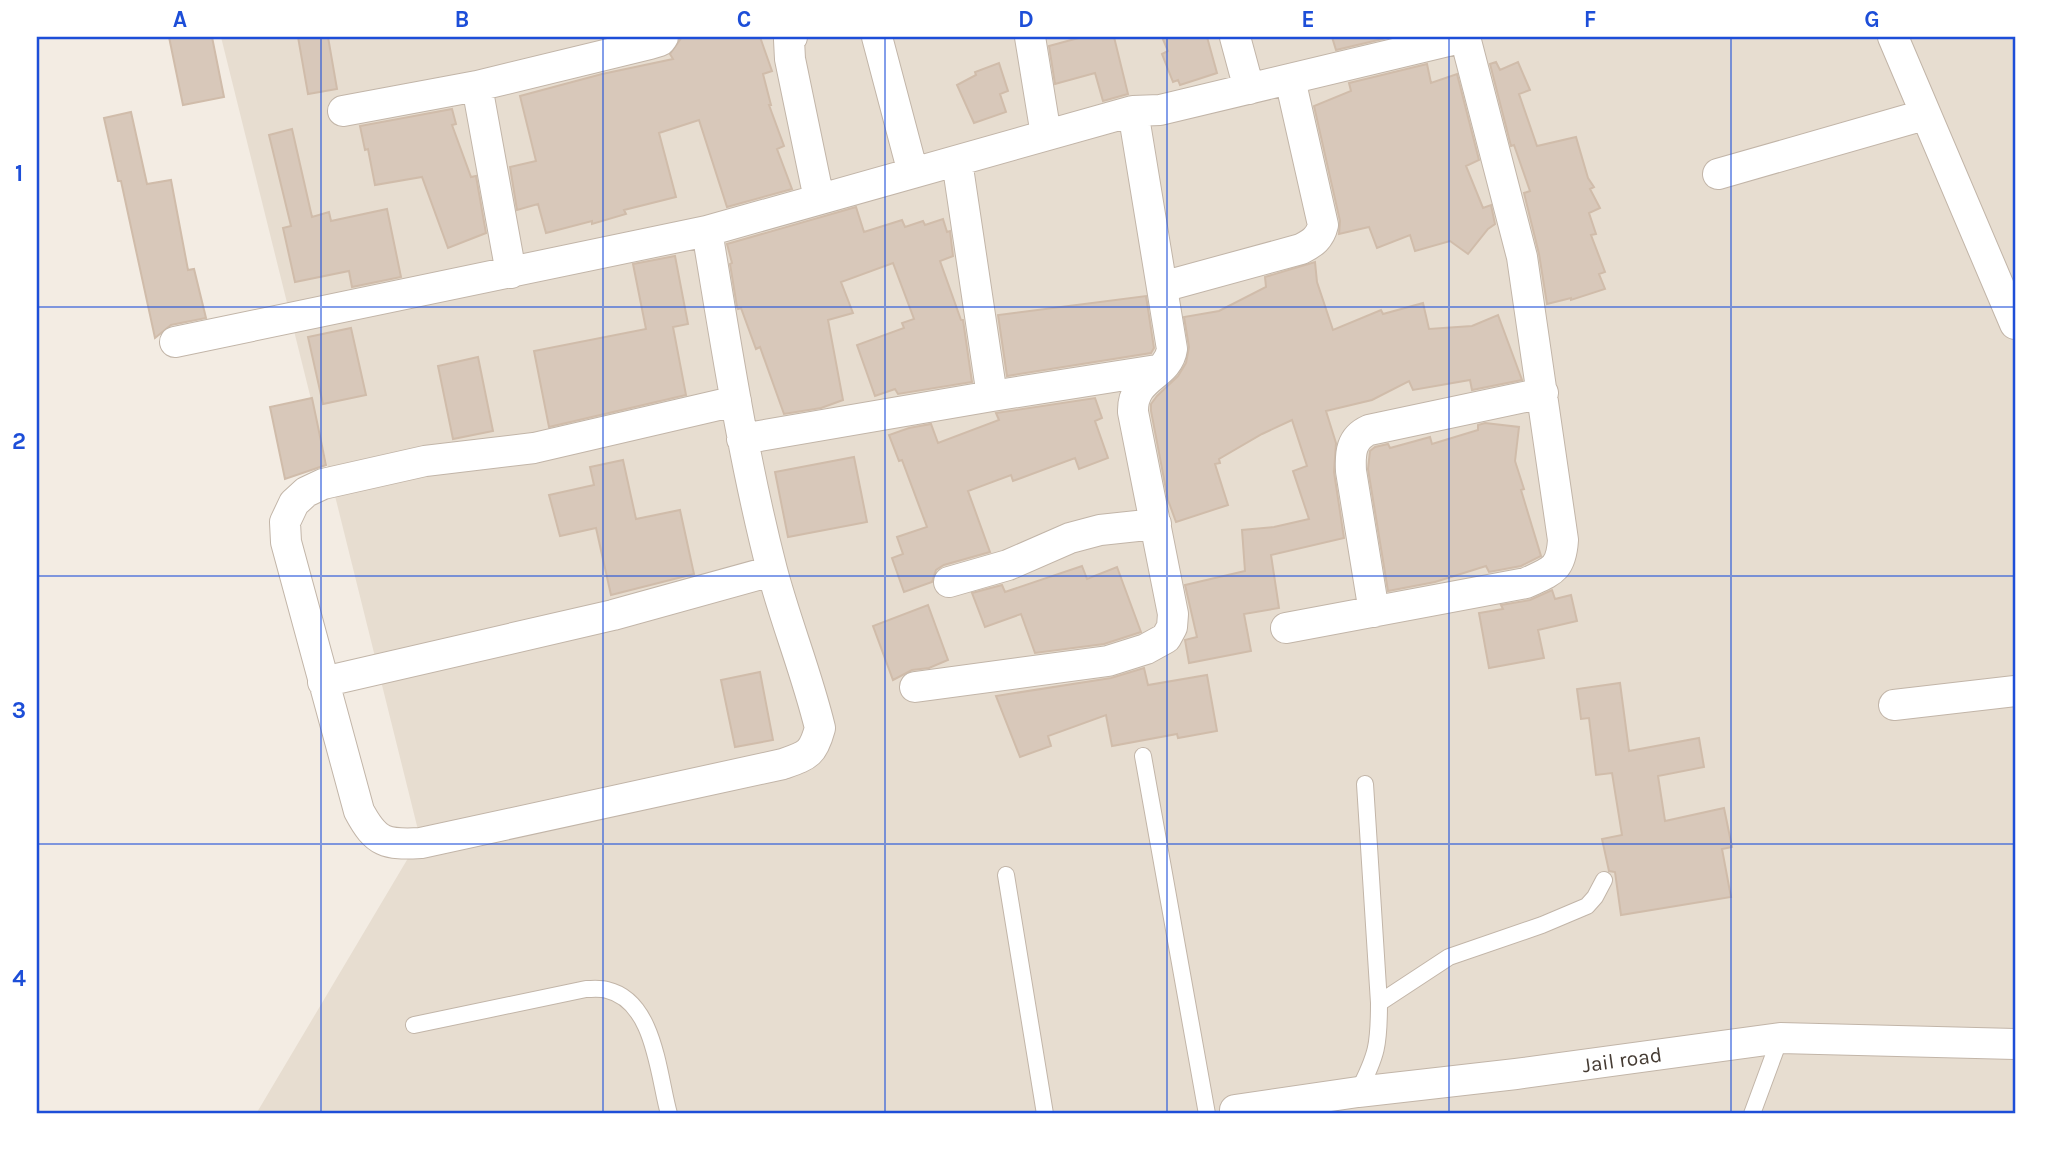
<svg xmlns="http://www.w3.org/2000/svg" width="2052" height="1151" viewBox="0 0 2052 1151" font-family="Karla,sans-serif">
  <rect width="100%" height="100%" fill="#f3ece3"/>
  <path fill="#e7ddd0" d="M 221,37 L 2015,37 L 2015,1114 L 256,1114 L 420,838 Z"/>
  <path fill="#d8c8ba" stroke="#d0bcaa" stroke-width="2" d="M 169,37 L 212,37 L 224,97 L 183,105 Z
    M 298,37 L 328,37 L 337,89 L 308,94 Z
    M 682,37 L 760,37 L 772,71 L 763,74 L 771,105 L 769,105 L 784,146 L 777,149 L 792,189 L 727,207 L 699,120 L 659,133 L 676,197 L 624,210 L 626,214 L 592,224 L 592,221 L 546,233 L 538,204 L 517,210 L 510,167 L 536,161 L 520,96 L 602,74 L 673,59 L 670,54 Z
    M 1082,37 L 1114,37 L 1128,94 L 1103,101 L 1095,73 L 1055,84 L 1049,46 Z
    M 1162,37 L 1207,37 L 1217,73 L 1180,85 L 1178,80 L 1173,82 L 1162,54 L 1168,51 Z
    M 1332,37 L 1391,37 L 1336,50 Z
    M 1496,62 L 1500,70 L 1518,62 L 1530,90 L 1519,94 L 1537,146 L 1576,137 L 1588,178 L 1594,187 L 1590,189 L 1600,208 L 1589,213 L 1596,234 L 1591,235 L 1605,272 L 1599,274 L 1605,289 L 1571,300 L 1571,298 L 1547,304 L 1539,254 L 1524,193 L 1530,191 L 1514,145 L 1511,146 L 1490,64 Z
    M 999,63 L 1008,91 L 1000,94 L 1006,112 L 974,123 L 957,85 L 976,75 L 975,72 Z
    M 1427,64 L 1431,83 L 1457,74 L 1479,160 L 1466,166 L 1483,208 L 1491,205 L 1495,224 L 1488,229 L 1468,254 L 1450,241 L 1415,251 L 1410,235 L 1377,248 L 1369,227 L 1339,234 L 1340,221 L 1314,106 L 1351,91 L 1349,83 Z
    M 452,109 L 456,124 L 452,125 L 471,177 L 476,176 L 486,233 L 448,248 L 422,177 L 375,185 L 368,149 L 365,150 L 360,126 Z
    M 131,112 L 147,184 L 171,180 L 188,270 L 194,269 L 206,318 L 171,325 L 155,338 L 121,181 L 118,181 L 104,118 Z
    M 292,129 L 312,217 L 329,212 L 331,221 L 387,209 L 401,277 L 352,287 L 349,271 L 295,282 L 283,228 L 291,226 L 269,135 Z
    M 856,207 L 864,232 L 902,220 L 905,227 L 923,221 L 925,225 L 943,219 L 947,232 L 950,231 L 953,256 L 940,261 L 961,320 L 963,320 L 972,382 L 898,394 L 895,389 L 875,396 L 857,345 L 904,328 L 902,323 L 914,319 L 893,263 L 841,282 L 853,313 L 828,320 L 843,400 L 821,408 L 784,414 L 760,347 L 756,349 L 741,308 L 738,309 L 737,307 L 730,264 L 732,263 L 727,244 Z
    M 675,256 L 688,324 L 673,327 L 686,395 L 549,427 L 534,351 L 646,329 L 633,264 Z
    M 1315,262 L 1317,282 L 1333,330 L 1381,310 L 1383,314 L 1423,303 L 1429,329 L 1472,326 L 1498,315 L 1522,380 L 1472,390 L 1470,380 L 1413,390 L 1409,381 L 1372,400 L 1326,411 L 1336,443 L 1334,472 L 1344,538 L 1271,555 L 1279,608 L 1244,614 L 1251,651 L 1189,663 L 1185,640 L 1197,637 L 1185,585 L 1245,571 L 1242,530 L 1274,527 L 1309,519 L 1293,471 L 1307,466 L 1292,420 L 1262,434 L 1219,459 L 1220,463 L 1215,464 L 1228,505 L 1176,522 L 1168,500 L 1151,411 L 1151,404 L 1157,396 L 1178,376 L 1186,363 L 1189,347 L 1184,317 L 1219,311 L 1266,287 L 1265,277 Z
    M 1146,296 L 1154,348 L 1151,353 L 1007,376 L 998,315 Z
    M 351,328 L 366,395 L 323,404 L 308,337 Z
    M 478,357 L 493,431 L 453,439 L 438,366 Z
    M 312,398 L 326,465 L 285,479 L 270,407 Z
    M 1095,398 L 1102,418 L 1095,421 L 1108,458 L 1079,469 L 1075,458 L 1013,481 L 1011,475 L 968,491 L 990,552 L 944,565 L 936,570 L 932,582 L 904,592 L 892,558 L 903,554 L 897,537 L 927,527 L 902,460 L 899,461 L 889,435 L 909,428 L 931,424 L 938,443 L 999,420 L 996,413 Z
    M 1485,423 L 1519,427 L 1515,461 L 1524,489 L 1521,490 L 1541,556 L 1521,566 L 1489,572 L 1486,566 L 1435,582 L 1388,591 L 1368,469 L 1370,451 L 1375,447 L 1388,444 L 1390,448 L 1430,437 L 1432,444 L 1478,430 L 1478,425 Z
    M 854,457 L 867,522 L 788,537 L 775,472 Z
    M 623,460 L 636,519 L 680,510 L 694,574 L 611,595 L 596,528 L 560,536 L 549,495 L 594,485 L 590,467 Z
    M 1082,566 L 1087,579 L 1117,567 L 1141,632 L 1104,644 L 1035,653 L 1021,614 L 985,627 L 972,593 L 1002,585 L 1005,592 Z
    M 1552,590 L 1555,599 L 1571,595 L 1577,621 L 1538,630 L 1544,658 L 1489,668 L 1479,613 L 1503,609 L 1501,605 L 1530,600 Z
    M 928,605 L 948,660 L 929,668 L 912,670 L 893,680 L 873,626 Z
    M 1144,668 L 1148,685 L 1207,675 L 1217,731 L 1178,738 L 1177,734 L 1112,746 L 1106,715 L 1048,736 L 1051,746 L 1020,757 L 996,696 L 1111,678 Z
    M 760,672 L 773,740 L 735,747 L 721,680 Z
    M 1620,683 L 1629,751 L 1699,738 L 1704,767 L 1658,776 L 1665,821 L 1724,808 L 1732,847 L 1722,849 L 1731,897 L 1621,915 L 1615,872 L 1609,871 L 1602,839 L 1622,835 L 1612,773 L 1596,775 L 1589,718 L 1581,719 L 1577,689 Z"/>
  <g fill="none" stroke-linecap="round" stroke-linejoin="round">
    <g stroke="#c2b5a8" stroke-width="18">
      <path id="lane" d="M 1143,756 L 1207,1114
        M 1006,875 L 1045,1114
        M 1379,1003 L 1449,957 L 1542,925 L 1587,906 L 1595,897 L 1604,880
        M 414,1025 L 586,989 C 592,989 601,988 607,990 C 655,1001 658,1075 669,1114
        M 1358,1092 C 1377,1055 1379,1045 1379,1003 L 1365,784
        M 1752,1114 L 1780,1038"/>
    </g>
    <g stroke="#c2b5a8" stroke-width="32">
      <path id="street" d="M 792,37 L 789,40 L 790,59 L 819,199
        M 877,37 L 913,173
        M 1030,37 L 1046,135
        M 1235,37 L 1249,89
        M 1893,37 L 2015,324
        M 343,111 L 477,86
        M 957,161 L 992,396
        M 1718,174 L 1924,115
        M 707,231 C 726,344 743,458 772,570 C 786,623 807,674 820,728 C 813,754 808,755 783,764 L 421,843 C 386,845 376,843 359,811 L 286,542 L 285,522 L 294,503 L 306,492 L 323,484 L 425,461 L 534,448 L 736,401
        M 511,273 L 477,86 L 650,44 L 660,41 L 663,37
        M 1162,287 L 1301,249 C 1313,243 1320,238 1323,225 L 1290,79
        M 175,342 L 707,231 L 1133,111 L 1160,110 L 1465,37
        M 742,439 L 992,396 L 1157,370
        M 949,582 L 1008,565 L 1070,538 L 1100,530 L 1156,524
        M 1374,612 L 1351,471 C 1350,453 1351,438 1369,430 L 1543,393
        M 1286,628 L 1526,583 C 1552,571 1561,570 1563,540 L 1522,257 L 1465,37
        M 323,682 L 613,615 L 772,571
        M 915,687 L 1108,661 L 1146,649 L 1166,638 L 1172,627 L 1173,614 L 1133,412 C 1132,376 1168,377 1172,349 L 1133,111
        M 1894,705 L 2015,691
        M 1236,1114 L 1235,1110 L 1358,1092 L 1516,1074 L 1780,1038 L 2015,1044"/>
    </g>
    <use href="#lane" stroke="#fff" stroke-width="16"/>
    <use href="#street" stroke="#fff" stroke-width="30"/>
  </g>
  <path fill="none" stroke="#1d4ed8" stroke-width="2" stroke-opacity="0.55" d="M 321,37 L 321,1114M 603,37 L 603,1114M 885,37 L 885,1114M 1167,37 L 1167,1114M 1449,37 L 1449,1114M 1731,37 L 1731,1114M 37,307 L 2015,307M 37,576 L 2015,576M 37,844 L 2015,844"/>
  <g text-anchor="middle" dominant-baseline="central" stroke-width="5" stroke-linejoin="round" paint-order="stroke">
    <g font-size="21" fill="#453b33" stroke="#fff">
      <text transform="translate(1622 1060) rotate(-8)">Jail road</text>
    </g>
  </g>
  <rect width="2052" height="1151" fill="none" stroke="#ffffff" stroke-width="77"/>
  <rect x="38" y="38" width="1976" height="1074" fill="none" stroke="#1d4ed8" stroke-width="2.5"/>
  <g font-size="23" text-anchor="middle" font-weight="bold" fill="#1d4ed8">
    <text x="180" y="27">A</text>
    <text x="462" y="27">B</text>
    <text x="744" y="27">C</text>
    <text x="1026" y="27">D</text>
    <text x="1308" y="27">E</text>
    <text x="1590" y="27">F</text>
    <text x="1872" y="27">G</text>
    <text x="19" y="181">1</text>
    <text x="19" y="449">2</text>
    <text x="19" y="718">3</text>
    <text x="19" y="986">4</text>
  </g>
</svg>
